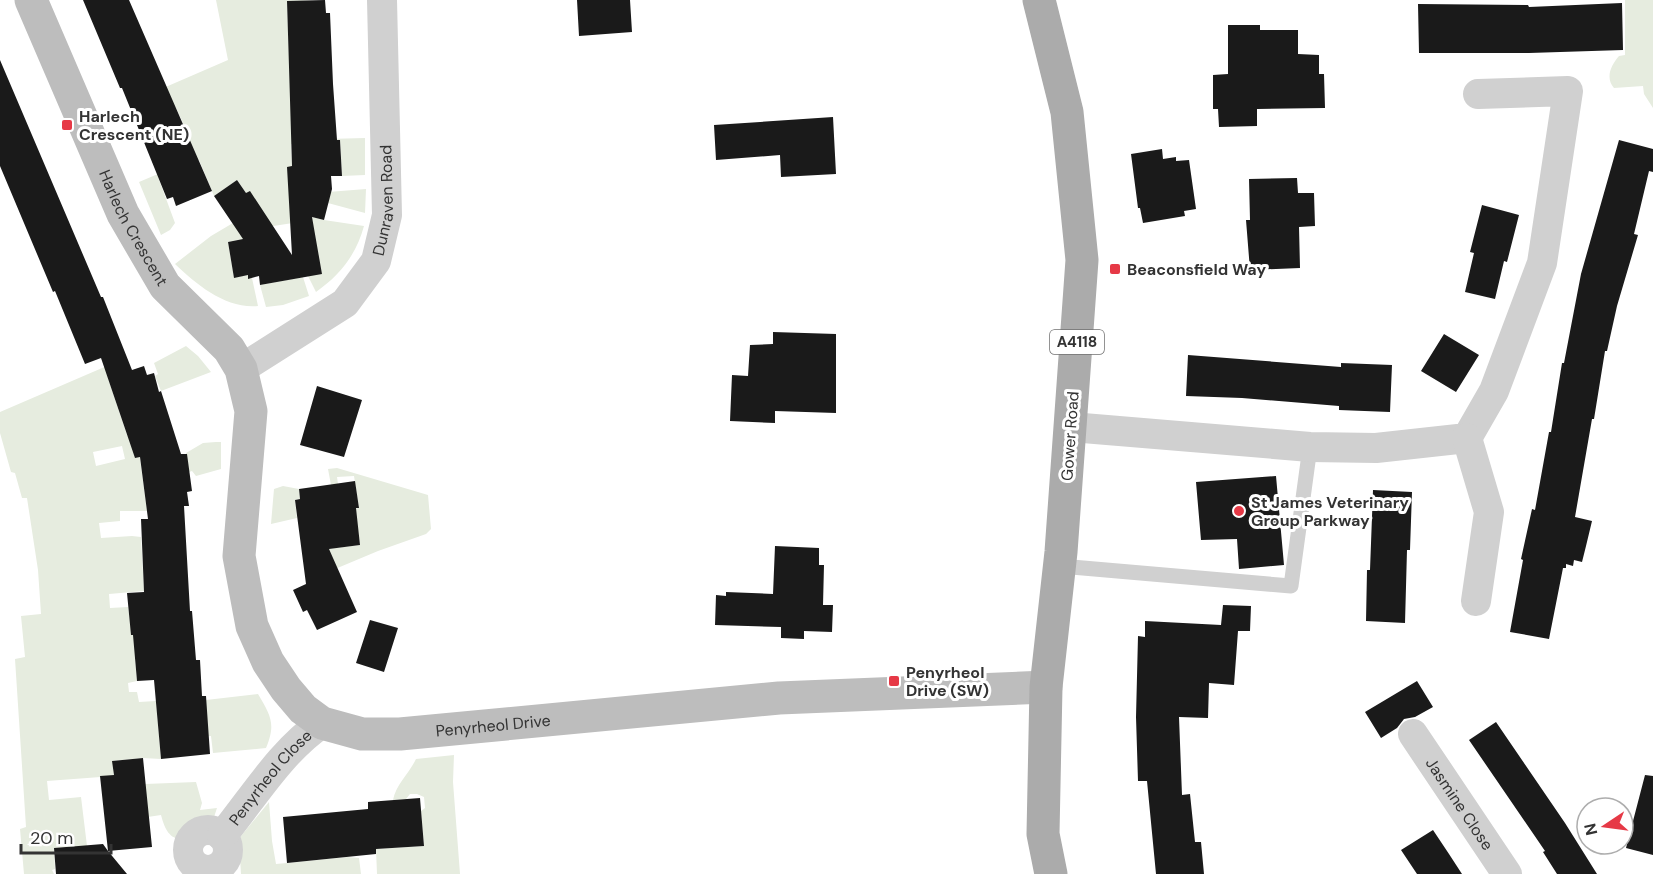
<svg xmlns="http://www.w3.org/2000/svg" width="1653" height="874" viewBox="0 0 1653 874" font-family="'DM Sans',sans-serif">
  <rect width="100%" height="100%" fill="#fff"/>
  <path fill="#e6ecdf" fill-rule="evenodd" d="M 216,0 L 314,0 L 287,2 L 289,56 L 327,139 L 365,138 L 365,175 L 342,176 L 340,140 L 291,144 L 292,166 L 303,194 L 366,189 L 365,213 L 302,196 L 297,213 L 324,220 L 364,226 C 356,255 340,275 316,292 L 308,276 L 312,220 L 267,227 L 268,234 L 228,242 L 234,277 L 248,275 L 248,278 L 252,278 L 258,306 C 226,309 197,285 175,264 L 211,236 L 233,223 L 250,192 L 246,193 L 237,180 L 214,196 L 199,160 L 158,177 L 175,223 L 170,230 L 161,235 L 139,182 L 191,160 C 192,139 177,102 161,89 L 228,60 Z
    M 1625,0 L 1653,0 L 1653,108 L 1644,94 L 1643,86 L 1614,88 C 1605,78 1611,65 1619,56 L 1625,55 Z
    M 303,277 L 309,296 L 283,305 L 266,307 L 260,285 Z
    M 186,346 L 198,356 L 211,372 L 161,391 L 155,376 L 158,374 L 154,363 Z
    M 123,359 L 128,371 L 108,378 L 127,435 L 139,451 L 147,511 L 120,511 L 120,521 L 99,523 L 101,538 L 132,536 L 141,537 L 144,591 L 109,594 L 110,608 L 128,607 L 132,635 L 150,634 L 135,659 L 137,681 L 128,683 L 129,692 L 137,692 L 139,702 L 156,701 L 161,759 L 143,758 L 113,761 L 114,776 L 47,781 L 49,800 L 81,797 L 87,846 L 54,848 L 55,869 L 52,870 L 54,874 L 24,874 L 20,829 L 26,827 L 15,659 L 25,657 L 21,616 L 41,614 L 38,570 L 27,498 L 22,498 L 15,473 L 11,472 L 0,433 L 0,412 ZM 122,446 L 125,459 L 96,466 L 93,452 Z
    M 216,442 L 221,442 L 221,469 L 196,476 L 192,471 L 189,472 L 186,453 L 203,443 Z
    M 337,468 L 428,495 L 431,529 L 426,534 L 378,551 L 316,577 L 310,551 L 360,545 L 358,530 L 343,510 L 359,508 L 354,476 L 337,477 L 338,484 L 331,485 L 328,469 Z
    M 283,486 L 299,489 L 300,499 L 295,500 L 297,518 L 271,524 L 274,489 Z
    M 258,694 C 271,716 276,724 266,748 L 213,753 L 211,736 L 197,737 L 206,700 Z
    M 454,755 L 453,782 L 460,874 L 377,874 L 376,849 L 424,846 L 421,811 L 425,808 L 424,797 L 417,794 L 410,794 L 406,799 L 393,800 C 396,784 409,774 416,759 Z
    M 196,782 L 202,803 L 200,810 L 217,808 L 214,817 C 198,821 186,823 180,839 C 168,838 164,826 161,815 L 141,818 L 145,784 Z
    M 269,802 L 272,841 L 276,864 L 348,857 L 359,858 L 361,874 L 241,874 L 239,842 L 241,836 Z"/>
  <path fill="#1a1a1a" d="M 83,0 L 129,0 L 212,191 L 176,206 L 173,197 L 167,199 L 122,88 L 120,88 Z
    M 325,0 L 326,13 L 330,13 L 333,84 L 337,140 L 340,140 L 342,176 L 331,176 L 332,189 L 324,220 L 312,217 L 322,274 L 260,285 L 259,276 L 248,279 L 248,275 L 234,278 L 228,242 L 243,239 L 214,196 L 237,180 L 246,193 L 250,191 L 292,255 L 287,167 L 292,166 L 287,1 Z
    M 577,0 L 630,0 L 632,32 L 579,36 Z
    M 1622,3 L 1623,50 L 1529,53 L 1419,53 L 1418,4 L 1528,5 L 1529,7 Z
    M 1228,25 L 1260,25 L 1260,30 L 1298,30 L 1298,54 L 1319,55 L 1319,74 L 1324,74 L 1325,108 L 1257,109 L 1257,126 L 1219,127 L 1218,109 L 1213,109 L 1213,75 L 1228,74 Z
    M 0,60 L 101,297 L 103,297 L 132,370 L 144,366 L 147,375 L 154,373 L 159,392 L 161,391 L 181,454 L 187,454 L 192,491 L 187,492 L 189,506 L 184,506 L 190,611 L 192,611 L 196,660 L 200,660 L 202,696 L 206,696 L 210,754 L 161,759 L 154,680 L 137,681 L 133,635 L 131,635 L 127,593 L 144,592 L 141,519 L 148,519 L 140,457 L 135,458 L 101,358 L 85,364 L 55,291 L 53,292 L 0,166 Z
    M 833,117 L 836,174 L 781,177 L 780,155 L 716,160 L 714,125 Z
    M 1619,140 L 1653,149 L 1653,172 L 1649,171 L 1634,234 L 1638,235 L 1617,306 L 1607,351 L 1605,351 L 1594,419 L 1592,419 L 1575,517 L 1592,521 L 1586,546 L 1582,562 L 1574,560 L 1573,566 L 1566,564 L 1566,568 L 1563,568 L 1549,639 L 1510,632 L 1523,560 L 1521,559 L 1532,509 L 1535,510 L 1549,432 L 1551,432 L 1562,363 L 1564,363 L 1581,274 Z
    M 1162,149 L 1163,159 L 1176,157 L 1176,161 L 1189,160 L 1196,209 L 1184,211 L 1185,216 L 1143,223 L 1140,208 L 1138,208 L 1131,154 Z
    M 1297,178 L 1298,193 L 1314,193 L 1315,226 L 1299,227 L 1300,268 L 1250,270 L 1246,220 L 1250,220 L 1249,179 Z
    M 1482,205 L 1519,215 L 1507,262 L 1504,261 L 1495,299 L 1465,292 L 1474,253 L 1470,252 Z
    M 773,332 L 836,334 L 836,413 L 775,411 L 775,423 L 730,421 L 732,375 L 748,376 L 750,345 L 773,344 Z
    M 1444,334 L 1479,355 L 1456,392 L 1421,371 Z
    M 1188,355 L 1341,367 L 1341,363 L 1392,365 L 1390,412 L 1339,410 L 1339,406 L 1242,398 L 1186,396 Z
    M 317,386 L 362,400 L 344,457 L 300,445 Z
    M 1276,476 L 1284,565 L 1239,569 L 1237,539 L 1201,540 L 1196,482 Z
    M 355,481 L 359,508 L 356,508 L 360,545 L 329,549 L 357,612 L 317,630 L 307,610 L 303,612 L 293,590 L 306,584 L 295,500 L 300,499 L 299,489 Z
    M 1373,490 L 1412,492 L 1410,550 L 1407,550 L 1405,623 L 1366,621 L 1367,570 L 1370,570 Z
    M 775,546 L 819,548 L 819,565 L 824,565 L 823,605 L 833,605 L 832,632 L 804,631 L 804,639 L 781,638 L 781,627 L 715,625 L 716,595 L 726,596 L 726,592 L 773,594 Z
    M 1223,605 L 1251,606 L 1250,631 L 1238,631 L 1234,685 L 1209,683 L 1208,718 L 1179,717 L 1182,795 L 1190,794 L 1195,842 L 1201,842 L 1204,874 L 1156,874 L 1147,781 L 1138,781 L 1136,717 L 1138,636 L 1145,637 L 1145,621 L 1221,625 Z
    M 370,620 L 398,628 L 384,672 L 356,663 Z
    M 1417,681 L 1433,707 L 1415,717 L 1404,719 L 1397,728 L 1381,738 L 1365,712 Z
    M 1496,722 L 1565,823 L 1597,874 L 1557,874 L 1543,852 L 1545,851 L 1469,740 Z
    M 143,758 L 152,847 L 108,851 L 127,874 L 56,874 L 54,848 L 103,844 L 108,851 L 100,776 L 114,775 L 112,761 Z
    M 1645,775 L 1653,776 L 1653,855 L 1626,848 Z
    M 420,798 L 424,846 L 376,849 L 376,854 L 287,863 L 283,817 L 368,809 L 368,802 Z
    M 1433,830 L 1449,854 L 1462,874 L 1417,874 L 1401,850 Z"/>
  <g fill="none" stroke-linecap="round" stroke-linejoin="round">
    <path stroke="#d0d0d0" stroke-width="15" d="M 1060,566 L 1291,586 L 1310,447"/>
    <g stroke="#d0d0d0" stroke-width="30">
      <path id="s1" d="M 241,369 L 345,303 L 376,261 L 387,215 L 382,0"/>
      <path d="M 1071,427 L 1310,447 L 1376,448 L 1467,438 L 1494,391 L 1542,263 L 1568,91 L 1478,94"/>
      <path d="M 1467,438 L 1489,512 L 1476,601"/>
      <path id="s2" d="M 1413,734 L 1507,874"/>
      <circle cx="208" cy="850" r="20"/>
      <path id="s3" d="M 222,836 C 253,798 281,751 322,723"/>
    </g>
    <path stroke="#bdbdbd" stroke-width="33" id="s4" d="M 31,0 L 123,214 L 165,286 L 229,349 L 241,369 L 251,411 L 239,556 L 252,626 L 268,662 L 286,689 L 303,709 L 322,723 L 362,734 L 400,734 L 779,698 L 1046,687"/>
    <path stroke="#ababab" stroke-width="33" d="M 1039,0 L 1067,112 L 1082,260 L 1061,552 L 1046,687 L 1043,834 L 1051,874"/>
  </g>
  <g fill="#e63946" stroke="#fff" stroke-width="2">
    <rect x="61" y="119" width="12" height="12" rx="3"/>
    <rect x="1109" y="263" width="12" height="12" rx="3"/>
    <circle cx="1239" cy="511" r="6"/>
    <rect x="888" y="675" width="12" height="12" rx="3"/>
  </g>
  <g text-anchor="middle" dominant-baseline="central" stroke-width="6" stroke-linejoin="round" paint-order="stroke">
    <rect fill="#fff" stroke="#707070" stroke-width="1.5" x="1050" y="330" width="54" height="24" rx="4.5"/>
    <g font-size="15" font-weight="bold" fill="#333">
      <text x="1077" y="342">A4118</text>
    </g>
    <g font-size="16" font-weight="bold" fill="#333" stroke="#fff" text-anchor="start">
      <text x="79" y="116">Harlech<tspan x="79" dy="18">Crescent (NE)</tspan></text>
      <text x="1127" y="269">Beaconsfield Way</text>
      <text x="1251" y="502">St James Veterinary<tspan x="1251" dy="18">Group Parkway</tspan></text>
      <text x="906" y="672">Penyrheol<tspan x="906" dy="18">Drive (SW)</tspan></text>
    </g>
    <g font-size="16" fill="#333" stroke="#fff">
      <text stroke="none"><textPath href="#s1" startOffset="237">Dunraven Road</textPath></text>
      <text stroke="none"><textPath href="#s4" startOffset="250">Harlech Crescent</textPath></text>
      <text transform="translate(1070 436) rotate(-86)">Gower Road</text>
      <text stroke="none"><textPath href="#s4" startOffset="984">Penyrheol Drive</textPath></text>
      <text stroke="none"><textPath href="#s3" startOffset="76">Penyrheol Close</textPath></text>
      <text stroke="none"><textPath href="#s2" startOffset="84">Jasmine Close</textPath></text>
    </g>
  </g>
  <g transform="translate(1605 826) rotate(257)"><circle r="28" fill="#ffffff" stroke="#adadad" stroke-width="1.5"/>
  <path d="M0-4.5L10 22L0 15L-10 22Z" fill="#e63946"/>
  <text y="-9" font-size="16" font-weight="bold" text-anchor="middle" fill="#333333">N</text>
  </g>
  <path d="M21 844v9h90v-9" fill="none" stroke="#333333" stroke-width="3"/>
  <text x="30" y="844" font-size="18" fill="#333333" stroke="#ffffff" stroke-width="4.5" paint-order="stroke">20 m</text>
</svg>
